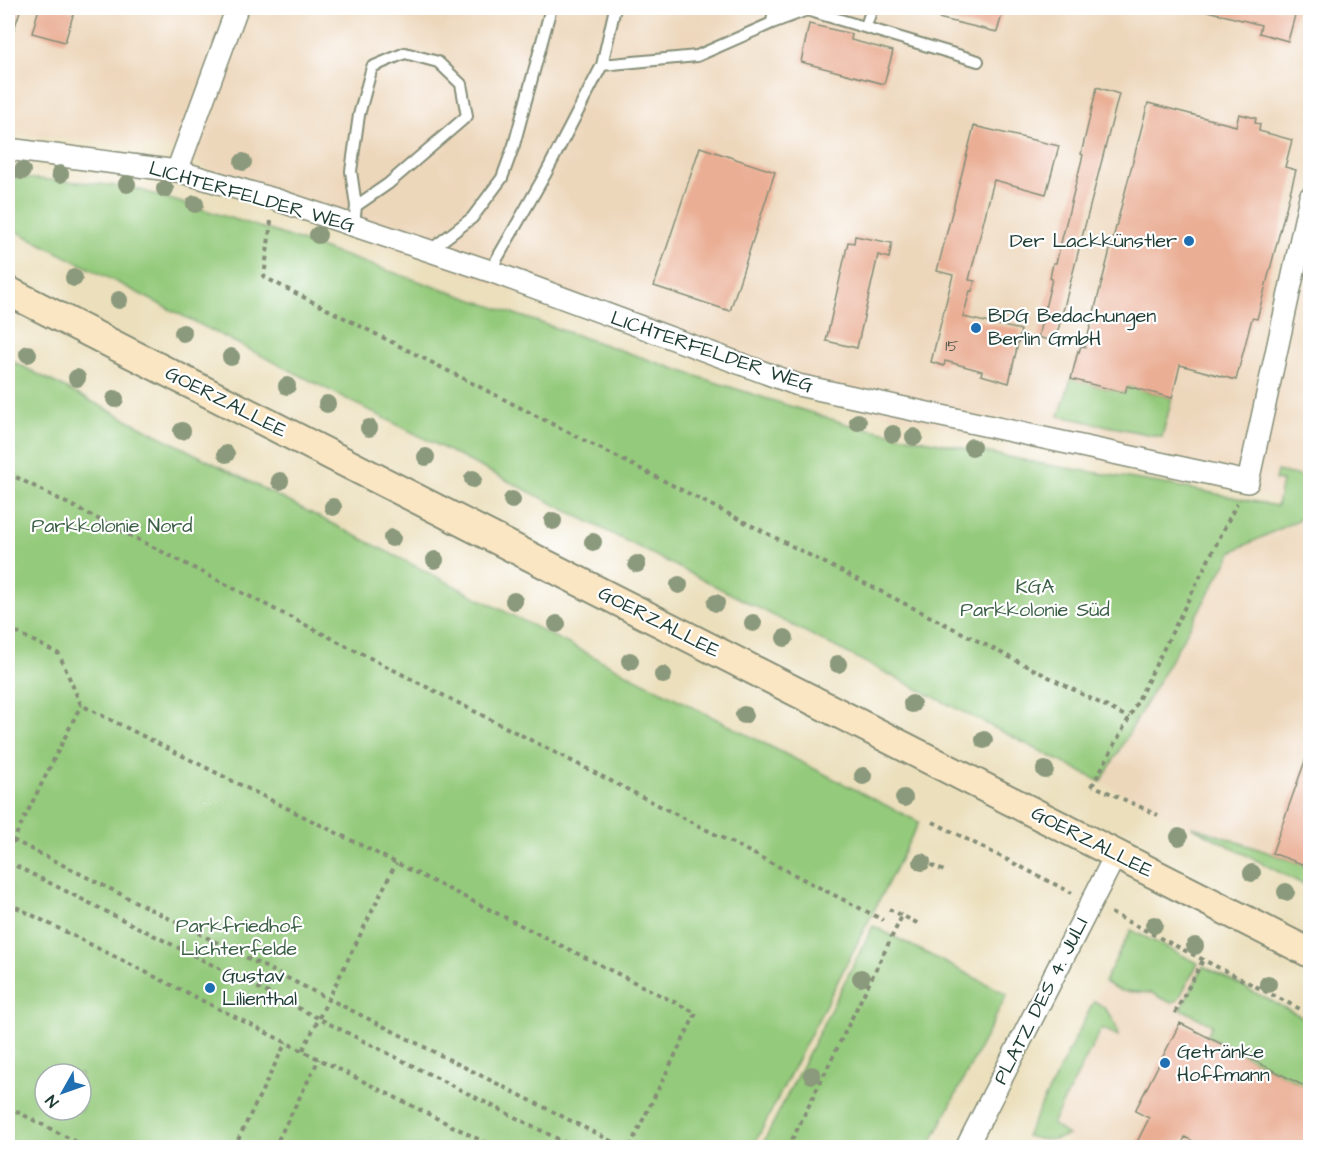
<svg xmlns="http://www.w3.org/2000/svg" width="1318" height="1155" viewBox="0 0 1318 1155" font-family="'Architects Daughter',sans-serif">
  <rect width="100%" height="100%" fill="#fff"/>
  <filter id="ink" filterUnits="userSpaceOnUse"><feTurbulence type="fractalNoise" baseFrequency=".0167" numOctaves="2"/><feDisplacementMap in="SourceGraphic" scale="12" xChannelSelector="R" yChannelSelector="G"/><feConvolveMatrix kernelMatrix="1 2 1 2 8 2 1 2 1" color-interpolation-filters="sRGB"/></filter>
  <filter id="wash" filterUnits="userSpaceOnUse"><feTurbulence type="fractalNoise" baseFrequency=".008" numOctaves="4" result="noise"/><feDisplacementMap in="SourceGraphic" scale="24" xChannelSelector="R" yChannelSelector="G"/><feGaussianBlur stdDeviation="1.35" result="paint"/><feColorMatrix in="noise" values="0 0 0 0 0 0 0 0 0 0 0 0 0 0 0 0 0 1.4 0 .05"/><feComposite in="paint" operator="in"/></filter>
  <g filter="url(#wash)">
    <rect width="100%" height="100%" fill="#ebdfbc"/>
    <path fill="#edd7bb" d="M 8,8 L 1310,8 L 1310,888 L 1101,782 L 1233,550 L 1306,516 L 1278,506 L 1278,500 L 793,394 L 466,274 L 260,205 L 179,149 L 8,133 Z
      M 1131,930 L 1310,1021 L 1310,1147 L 1081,1147 L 1033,1123 Z"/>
    <path fill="#94ca7c" stroke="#5a8458" stroke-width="1.5" fill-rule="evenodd" d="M 8,177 L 91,183 L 134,188 L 269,230 L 705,379 L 850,425 L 1048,465 L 1177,486 L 1277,506 L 1282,481 L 1275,480 L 1277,471 L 1310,478 L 1310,503 L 1306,516 L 1233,551 L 1101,782 L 8,227 Z
      M 8,359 L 919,822 L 753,1147 L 8,1147 ZM 45,1074 L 81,1074 L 81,1110 L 45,1110 Z
      M 1071,379 L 1125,393 L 1127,386 L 1172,398 L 1162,437 L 1059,416 Z
      M 1192,826 L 1310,867 L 1310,888 L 1192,827 Z
      M 873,926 L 1007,994 L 929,1147 L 761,1147 Z
      M 1131,930 L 1198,963 L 1178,1000 L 1171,1003 L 1152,993 L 1121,991 L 1104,982 Z
      M 1203,966 L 1310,1021 L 1310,1089 L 1207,1036 L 1212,1025 L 1181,1009 Z
      M 1094,1001 C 1109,1009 1116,1020 1118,1036 L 1102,1028 L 1052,1124 L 1068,1135 C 1051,1141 1043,1141 1026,1136 Z"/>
    <g id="blocks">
      <path fill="#eaae94" d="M 8,8 L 21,8 L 8,48 Z
        M 39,8 L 59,8 L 74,12 L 65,42 L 32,33 Z
        M 941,8 L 1004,8 L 997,32 L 938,18 Z
        M 1196,8 L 1297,8 L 1288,41 L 1259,33 L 1261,25 Z
        M 809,24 L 852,34 L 851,40 L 893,51 L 884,84 L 801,62 Z
        M 1097,87 L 1119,94 L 1055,342 L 1038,337 L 1052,279 L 1050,278 L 1053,263 L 1056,263 L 1083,155 L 1081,154 Z
        M 1148,103 L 1236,126 L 1239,114 L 1256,118 L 1255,123 L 1260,124 L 1259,131 L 1292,140 L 1285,167 L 1296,170 L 1257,319 L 1252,318 L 1236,380 L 1180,365 L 1172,398 L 1127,386 L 1125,393 L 1071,379 L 1078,351 L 1079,352 L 1081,346 L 1085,347 Z
        M 974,126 L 1059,146 L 1046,194 L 994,180 L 969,280 L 975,281 L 972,291 L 970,291 L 963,317 L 1021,330 L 1009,383 L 981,375 L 982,371 L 945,361 L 944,366 L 931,362 L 953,275 L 937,271 Z
        M 700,147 L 775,172 L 730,311 L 654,286 Z
        M 855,236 L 892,243 L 889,258 L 878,255 L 857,348 L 826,341 L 848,242 L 854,243 Z
        M 1310,747 L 1310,867 L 1272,853 Z
        M 1180,1023 L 1310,1089 L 1310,1148 L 1206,1148 L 1185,1137 L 1180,1148 L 1134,1148 L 1149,1118 L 1135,1111 Z"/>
    </g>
  </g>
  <g filter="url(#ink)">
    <use href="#blocks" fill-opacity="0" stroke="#858e78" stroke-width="1.5"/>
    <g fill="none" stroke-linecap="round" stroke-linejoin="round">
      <g stroke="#858e78" stroke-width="14">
        <path id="lane" d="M 772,23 L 774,8
          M 866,26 L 872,8
          M 602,65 L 615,8
          M 354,225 L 356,206 L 351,171 L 359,115 L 372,67 L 405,53 L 438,62 L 461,84 L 467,116 L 388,184 L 356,206
          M 429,251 L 472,218 L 502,178 L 514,145 L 551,8
          M 490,271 L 546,173 L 602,65 L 697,56 L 772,23 L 807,10 L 978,61"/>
      </g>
      <g stroke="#858e78" stroke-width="24">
        <path id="street" d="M 8,149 L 177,171 L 274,199 L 490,271 L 798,385 L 1248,482 L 1310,197
          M 177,171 L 237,8
          M 966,1148 L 1116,854"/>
      </g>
      <g stroke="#858e78" stroke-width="32">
        <path id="secondary" d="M 8,291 L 1310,953"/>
      </g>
      <path stroke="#858e78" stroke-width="4" stroke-dasharray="4.5 4.5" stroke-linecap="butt" d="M 271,221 L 264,277 L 1129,718
        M 8,473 L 883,920
        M 8,628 L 59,654 L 81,705 L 696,1013 L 629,1148
        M 1090,784 L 1158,815
        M 1092,786 L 1129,718 L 1237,503
        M 933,822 L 1072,893
        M 13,840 L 625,1148
        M 8,851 L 81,705
        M 915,857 L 946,872
        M 8,862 L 576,1148
        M 8,903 L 496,1148
        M 889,909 L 919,924
        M 1111,913 L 1310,1014
        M 1175,1013 L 1203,960
        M 303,1050 L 396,863
        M 8,1107 L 88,1148
        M 234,1148 L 286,1042
        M 274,1148 L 319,1059
        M 788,1148 L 902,916"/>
      <use href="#lane" stroke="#fff" stroke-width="10"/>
      <use href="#street" stroke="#fff" stroke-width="21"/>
      <use href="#secondary" stroke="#fbe6c4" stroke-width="28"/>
    </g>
    <g fill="#8b997b">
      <circle cx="243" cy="162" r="9"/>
      <circle cx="22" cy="171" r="9"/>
      <circle cx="60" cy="174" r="9"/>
      <circle cx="127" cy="184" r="9"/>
      <circle cx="165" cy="189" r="9"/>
      <circle cx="195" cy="204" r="9"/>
      <circle cx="318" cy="235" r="9"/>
      <circle cx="74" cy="278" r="9"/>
      <circle cx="119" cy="300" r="9"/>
      <circle cx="183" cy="333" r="9"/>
      <circle cx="28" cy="354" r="9"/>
      <circle cx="231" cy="357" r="9"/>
      <circle cx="77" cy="378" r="9"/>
      <circle cx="287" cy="386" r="9"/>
      <circle cx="115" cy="399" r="9"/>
      <circle cx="327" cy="404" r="9"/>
      <circle cx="858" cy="422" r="9"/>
      <circle cx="369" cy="428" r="9"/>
      <circle cx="182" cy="431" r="9"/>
      <circle cx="893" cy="434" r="9"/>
      <circle cx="914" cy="437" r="9"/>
      <circle cx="972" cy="447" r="9"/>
      <circle cx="226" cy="454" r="9"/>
      <circle cx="426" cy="457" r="9"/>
      <circle cx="473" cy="479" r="9"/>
      <circle cx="280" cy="481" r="9"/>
      <circle cx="512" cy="500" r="9"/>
      <circle cx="333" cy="507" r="9"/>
      <circle cx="553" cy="521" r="9"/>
      <circle cx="392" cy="538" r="9"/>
      <circle cx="593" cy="542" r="9"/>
      <circle cx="435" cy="560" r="9"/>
      <circle cx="637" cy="564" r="9"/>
      <circle cx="679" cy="585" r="9"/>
      <circle cx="514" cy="601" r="9"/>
      <circle cx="716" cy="603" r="9"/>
      <circle cx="753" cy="623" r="9"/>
      <circle cx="557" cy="624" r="9"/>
      <circle cx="785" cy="638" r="9"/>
      <circle cx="630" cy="661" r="9"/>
      <circle cx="838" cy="664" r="9"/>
      <circle cx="663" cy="675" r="9"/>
      <circle cx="912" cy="704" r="9"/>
      <circle cx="744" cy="715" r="9"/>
      <circle cx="984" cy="740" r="9"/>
      <circle cx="1045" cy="770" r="9"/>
      <circle cx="863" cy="776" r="9"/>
      <circle cx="904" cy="798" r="9"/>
      <circle cx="1179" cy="837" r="9"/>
      <circle cx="922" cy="862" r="9"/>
      <circle cx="1252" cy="873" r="9"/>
      <circle cx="1286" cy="892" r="9"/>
      <circle cx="1154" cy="925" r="9"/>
      <circle cx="1195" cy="946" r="9"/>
      <circle cx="861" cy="978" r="9"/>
      <circle cx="1268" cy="984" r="9"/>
      <circle cx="812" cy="1075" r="9"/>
    </g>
  </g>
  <g fill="#1f6fb2" stroke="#fff" stroke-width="2">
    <circle cx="1189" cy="241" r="6"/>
    <circle cx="976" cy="328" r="6"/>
    <circle cx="210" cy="988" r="6"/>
    <circle cx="1165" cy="1063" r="6"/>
  </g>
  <g text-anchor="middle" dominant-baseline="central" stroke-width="4.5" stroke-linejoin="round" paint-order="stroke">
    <g font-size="16" fill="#52594c">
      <text x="952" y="346">15</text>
    </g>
    <g font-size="20" fill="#1f3d34" stroke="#fff">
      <text transform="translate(252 197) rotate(16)">LICHTERFELDER WEG</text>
      <text transform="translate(712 352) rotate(19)">LICHTERFELDER WEG</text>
      <text transform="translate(226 402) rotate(27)">GOERZALLEE</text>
      <text transform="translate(659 622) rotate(27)">GOERZALLEE</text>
      <text transform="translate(1092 842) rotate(27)">GOERZALLEE</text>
      <text transform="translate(1041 1001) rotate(-63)">PLATZ DES 4. JULI</text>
    </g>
    <g font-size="20" fill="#1f3d34" stroke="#fff" text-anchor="start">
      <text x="1177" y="241" text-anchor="end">Der Lackkünstler</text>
      <text x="988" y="316">BDG Bedachungen<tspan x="988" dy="23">Berlin GmbH</tspan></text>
      <text x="222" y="976">Gustav<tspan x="222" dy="23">Lilienthal</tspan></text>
      <text x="1177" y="1052">Getränke<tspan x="1177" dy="23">Hoffmann</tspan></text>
    </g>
    <g font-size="20" fill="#3c6046" stroke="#fff">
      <text x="112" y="526">Parkkolonie Nord</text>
      <text x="1035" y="587">KGA<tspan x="1035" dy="23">Parkkolonie Süd</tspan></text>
      <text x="239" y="926">Parkfriedhof<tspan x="239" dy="23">Lichterfelde</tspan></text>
    </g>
  </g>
  <rect width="1318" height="1155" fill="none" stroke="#fff" stroke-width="30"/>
  <g transform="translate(63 1092) rotate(230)"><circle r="28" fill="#ffffff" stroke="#a5b1ae" stroke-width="1.5"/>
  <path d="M0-4.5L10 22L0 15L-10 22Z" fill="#1f6fb2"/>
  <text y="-9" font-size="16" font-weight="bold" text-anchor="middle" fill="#1f3d34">N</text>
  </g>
</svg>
